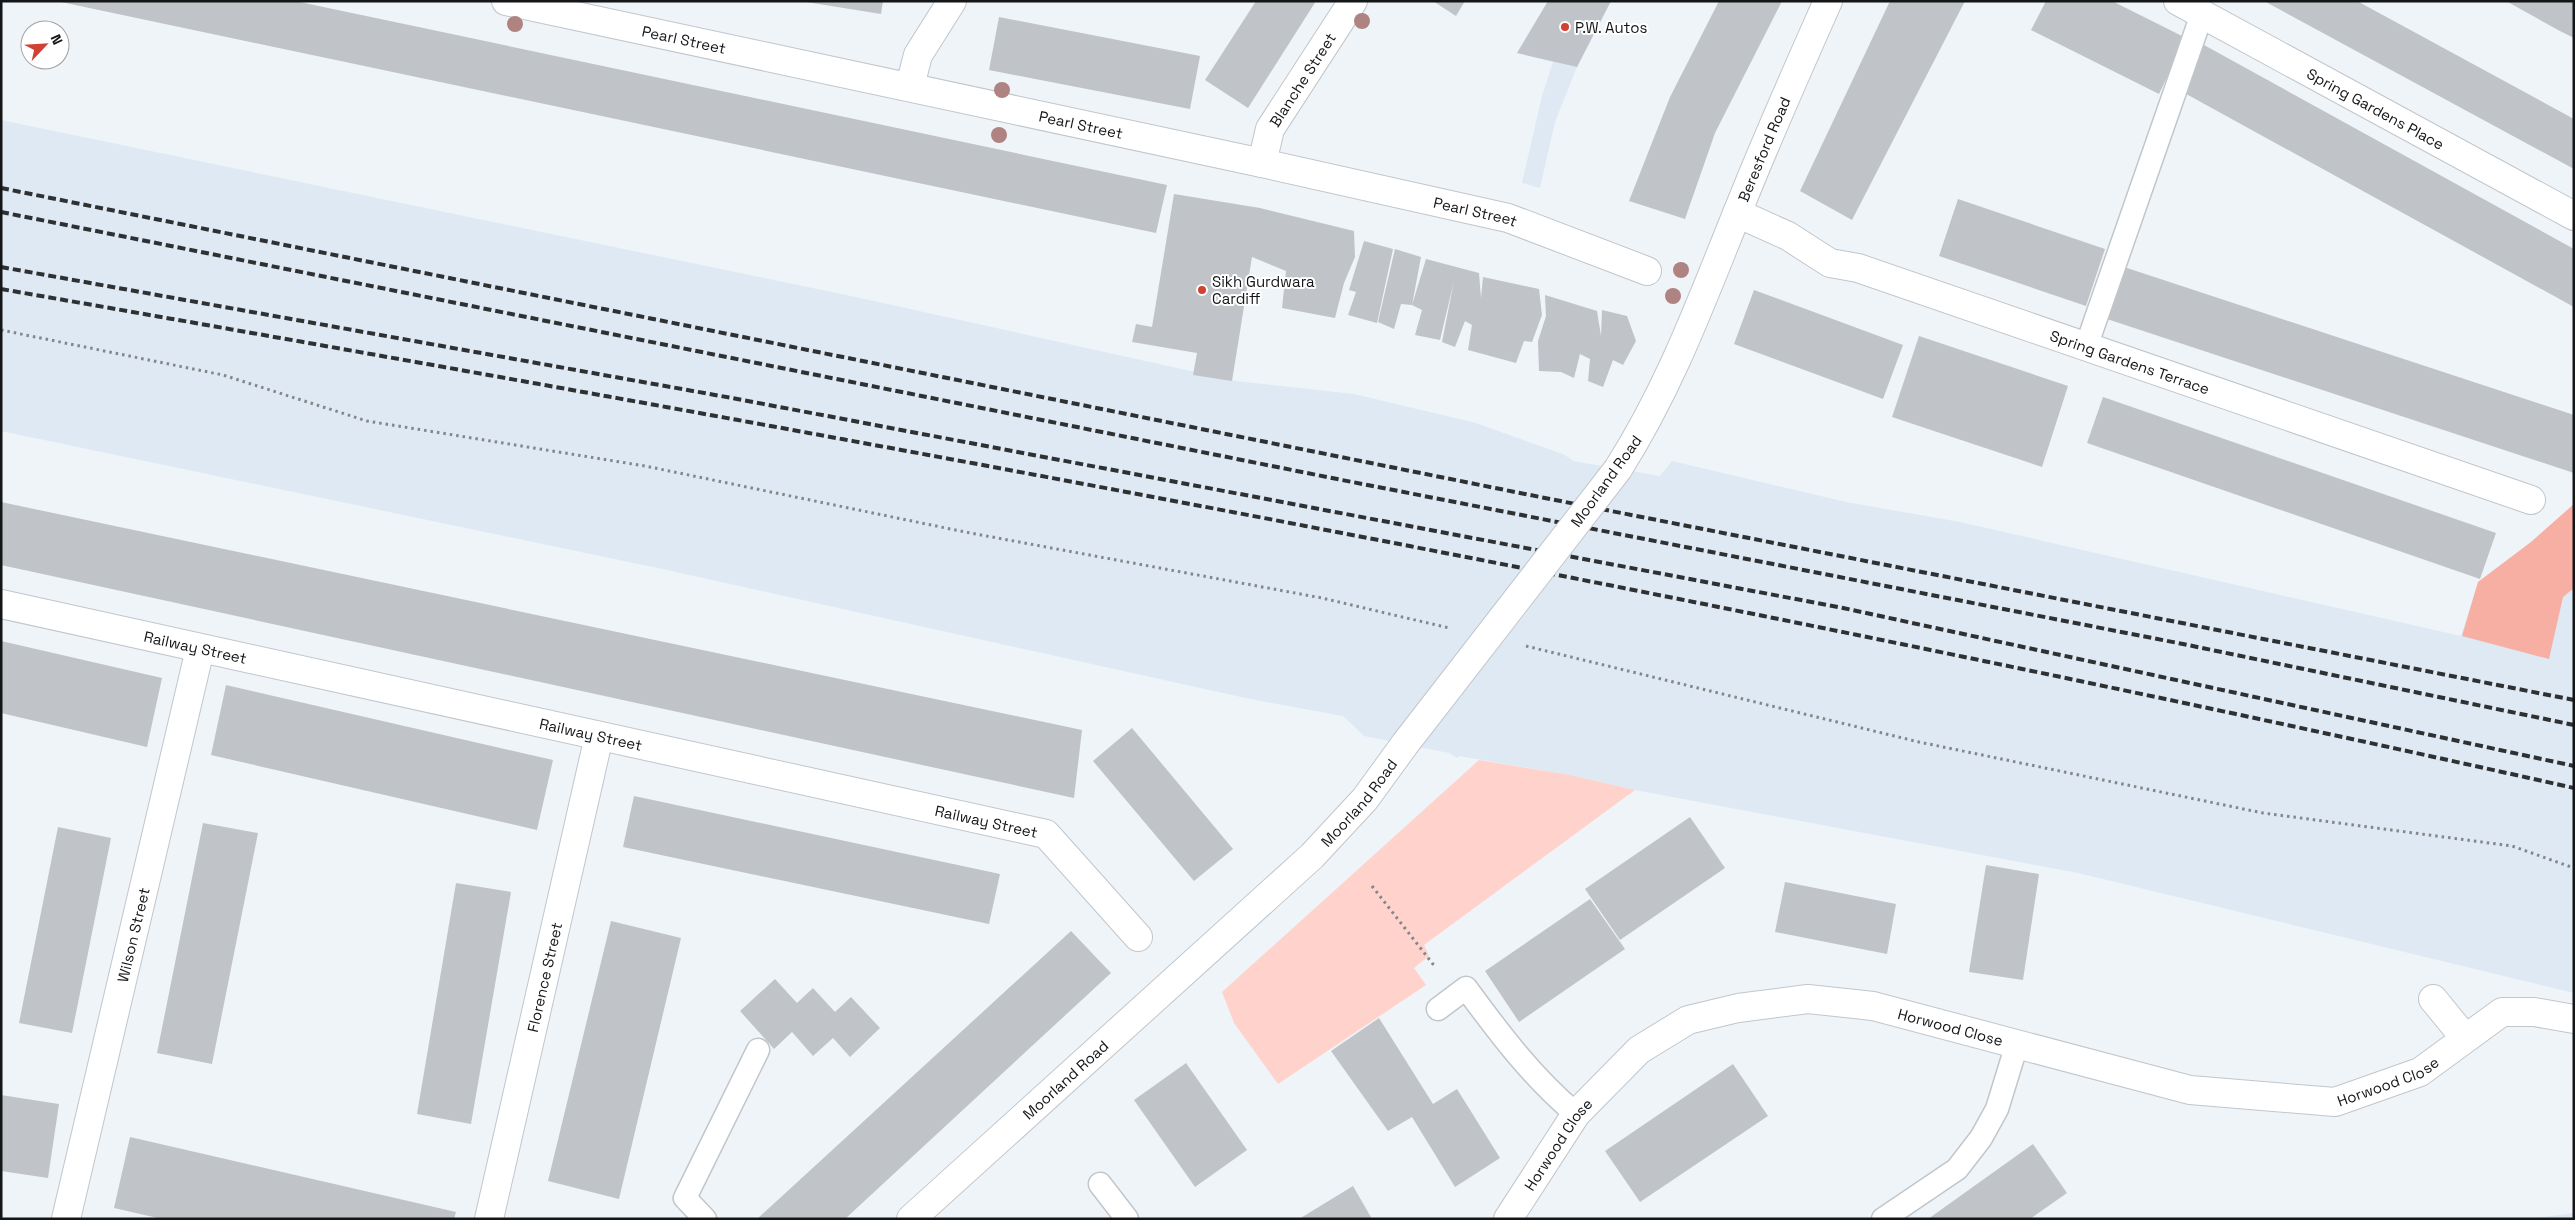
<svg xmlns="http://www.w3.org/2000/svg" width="2575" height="1220" viewBox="0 0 2575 1220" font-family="'Space Grotesk',sans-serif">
  <rect width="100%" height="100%" fill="#eff4f9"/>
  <path fill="#dee9f3" d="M 1548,1 L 1611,1 L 1577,67 L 1555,122 L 1540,188 L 1522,183 L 1542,96 L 1553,62 L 1517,53 Z
    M 1,120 L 851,296 L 1236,381 L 1354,394 L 1476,423 L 1565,455 L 1573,461 L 1660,476 L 1672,461 L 1846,502 L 1960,522 L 2461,636 L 2478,582 L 2531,542 L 2574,504 L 2574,993 L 2078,873 L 1635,790 L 1570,775 L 1459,756 L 1457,758 L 1449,753 L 1364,736 L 1343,716 L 1250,699 L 667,570 L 1,431 Z
    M 2574,1213 L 2574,1219 L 2529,1219 Z"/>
  <path fill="#ffd3cc" d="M 1479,760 L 1570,775 L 1635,790 L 1424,945 L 1429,956 L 1414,968 L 1426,985 L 1278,1084 L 1234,1023 L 1222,992 Z"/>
  <path fill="#f7aea3" d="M 2574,504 L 2574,588 L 2563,597 L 2549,659 L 2462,636 L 2478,582 L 2531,542 Z"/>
  <path fill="#c0c4c9" d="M 295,1 L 1167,185 L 1156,233 L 61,2 Z
    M 800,1 L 883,1 L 881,14 Z
    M 1256,1 L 1316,1 L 1248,108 L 1205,80 Z
    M 1433,1 L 1465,1 L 1456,16 Z
    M 1548,1 L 1611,1 L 1577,67 L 1517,53 Z
    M 1719,1 L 1782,1 L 1715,133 L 1685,219 L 1629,201 L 1670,97 Z
    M 1890,1 L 1965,1 L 1852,220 L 1800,191 Z
    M 2046,1 L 2112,1 L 2186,38 L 2159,94 L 2031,30 Z
    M 2264,1 L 2357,1 L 2574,119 L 2574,169 Z
    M 2506,1 L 2574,1 L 2574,38 L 2558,30 Z
    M 999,17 L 1200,56 L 1190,109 L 989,70 Z
    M 2204,45 L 2574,249 L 2574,307 L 2179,90 Z
    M 1174,194 L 1260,208 L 1354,231 L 1355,257 L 1344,283 L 1335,318 L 1282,308 L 1286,271 L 1252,257 L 1232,381 L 1193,375 L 1197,353 L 1132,342 L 1136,324 L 1152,327 Z
    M 1958,199 L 2105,249 L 2086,306 L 1939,256 Z
    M 1364,241 L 1393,249 L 1377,323 L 1348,315 L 1356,292 L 1349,290 Z
    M 1395,249 L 1421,257 L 1412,305 L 1426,259 L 1479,273 L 1481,298 L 1483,277 L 1539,289 L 1542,315 L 1532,342 L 1524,341 L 1516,363 L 1468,350 L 1472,325 L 1465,321 L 1455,347 L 1442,342 L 1454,281 L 1440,340 L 1415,335 L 1422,310 L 1412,305 L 1401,304 L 1394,329 L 1378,322 Z
    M 2124,267 L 2574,415 L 2574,473 L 2107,319 Z
    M 1754,290 L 1903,345 L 1883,399 L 1734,344 Z
    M 1545,295 L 1597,311 L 1601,336 L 1602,310 L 1627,316 L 1636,341 L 1623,365 L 1613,360 L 1603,387 L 1588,381 L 1590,359 L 1580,354 L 1574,378 L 1561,372 L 1539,371 L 1538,341 L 1546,316 Z
    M 1919,336 L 2068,386 L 2042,467 L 1892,417 Z
    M 2103,397 L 2496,533 L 2480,579 L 2087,443 Z
    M 1,502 L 1082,730 L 1074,798 L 1,565 Z
    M 1,641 L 162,678 L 147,747 L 1,713 Z
    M 226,685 L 553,760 L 537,830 L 211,755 Z
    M 1132,728 L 1233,849 L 1194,881 L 1093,761 Z
    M 634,796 L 1000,874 L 989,924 L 623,847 Z
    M 1690,817 L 1725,868 L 1620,940 L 1585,889 Z
    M 203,823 L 258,833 L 212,1064 L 157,1053 Z
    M 58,827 L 111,838 L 72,1033 L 19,1023 Z
    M 1986,865 L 2039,874 L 2023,980 L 1969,972 Z
    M 1785,882 L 1896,904 L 1887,954 L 1775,932 Z
    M 456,883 L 511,892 L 471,1124 L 417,1114 Z
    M 1590,899 L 1625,949 L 1519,1022 L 1485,971 Z
    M 611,921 L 681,938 L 619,1199 L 548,1181 Z
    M 1071,931 L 1111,973 L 845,1219 L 757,1219 Z
    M 775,979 L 797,1003 L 813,988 L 835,1012 L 851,997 L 880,1028 L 850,1057 L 833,1038 L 813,1056 L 792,1032 L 774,1049 L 740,1011 Z
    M 1379,1018 L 1433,1104 L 1457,1089 L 1500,1158 L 1455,1187 L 1412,1117 L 1388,1131 L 1331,1051 Z
    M 1186,1063 L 1247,1150 L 1195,1187 L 1134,1100 Z
    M 1733,1064 L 1768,1116 L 1640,1202 L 1605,1151 Z
    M 1,1095 L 59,1104 L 48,1178 L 1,1171 Z
    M 130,1137 L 456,1212 L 454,1219 L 162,1219 L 114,1208 Z
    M 2033,1144 L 2067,1193 L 2030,1219 L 1928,1219 Z
    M 1353,1186 L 1372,1219 L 1299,1219 Z"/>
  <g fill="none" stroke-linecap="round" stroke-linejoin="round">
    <g stroke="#c1c6cb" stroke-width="25">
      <path id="service" d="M 2086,347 L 2202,14
        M 1438,1009 L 1466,988 C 1499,1033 1532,1077 1576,1114
        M 1100,1184 L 1127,1219
        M 705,1219 L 685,1198 L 758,1050
        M 1883,1219 L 1957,1169 L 1981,1138 L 1997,1109 L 2017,1044"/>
    </g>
    <g stroke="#c1c6cb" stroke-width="30">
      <g id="minor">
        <path id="s1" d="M 506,1 L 1262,163 L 1508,218 L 1647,271"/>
        <path id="s2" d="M 2178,1 L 2574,216"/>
        <path d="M 910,86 L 918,55 L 952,1"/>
        <path id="s3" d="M 1262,163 L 1270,129 L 1353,1"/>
        <path id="s4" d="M 1737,213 L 1788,236 L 1830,263 L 1858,268 L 2531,500"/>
        <path id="s5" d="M 1,604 L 1046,834 L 1138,937"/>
        <path d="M 2433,999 L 2465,1038"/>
        <path id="s6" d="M 66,1219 L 200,649"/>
        <path id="s7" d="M 489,1219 L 599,736"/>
        <path id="s8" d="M 1508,1219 L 1576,1114 L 1639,1050 L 1688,1020 L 1738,1008 L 1808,999 L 1873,1006 L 2190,1090 L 2335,1102 L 2420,1072 L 2502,1012 L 2534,1012 L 2574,1019"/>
      </g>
    </g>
    <g stroke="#c1c6cb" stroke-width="30">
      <g id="tertiary">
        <path id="s9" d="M 1618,469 C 1671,385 1701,302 1738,211 C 1766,140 1797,71 1828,1"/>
        <path id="s10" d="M 911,1219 L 1312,856 L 1365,799 L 1405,744"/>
      </g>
    </g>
    <path stroke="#83868a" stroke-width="3" stroke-dasharray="2.5 4" stroke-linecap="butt" d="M 1,330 L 223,375 L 367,421 L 645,466 L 965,532 L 1322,598 L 1449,628
      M 1526,646 L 1919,742 L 2263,813 L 2512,846 L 2574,868
      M 1372,886 L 1436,968"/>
    <use href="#service" stroke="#fff" stroke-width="22"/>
    <use href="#minor" stroke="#fff" stroke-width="28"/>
    <use href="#tertiary" stroke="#fff" stroke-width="28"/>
    <path stroke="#2e3032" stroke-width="4" stroke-dasharray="8 4" stroke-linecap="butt" d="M 1,188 L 1550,499 L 2574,700
      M 1,212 L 1342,480 L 2183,644 L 2574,725
      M 1,267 L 732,398 L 1843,608 L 2574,766
      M 1,289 C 862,439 1721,597 2574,788"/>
    <g stroke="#c1c6cb" stroke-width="30" stroke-linecap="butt">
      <path id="tertiary-bridge" d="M 1405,744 L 1618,469"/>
    </g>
    <use href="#tertiary-bridge" stroke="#fff" stroke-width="28"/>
  </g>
  <g fill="#ae8381">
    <circle cx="1362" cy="21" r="8"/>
    <circle cx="515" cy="24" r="8"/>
    <circle cx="1002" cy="90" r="8"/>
    <circle cx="999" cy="135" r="8"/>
    <circle cx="1681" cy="270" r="8"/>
    <circle cx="1673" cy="296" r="8"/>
  </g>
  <g fill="#cf4234" stroke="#fff" stroke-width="2">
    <circle cx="1565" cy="27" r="5"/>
    <circle cx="1202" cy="290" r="5"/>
  </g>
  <g text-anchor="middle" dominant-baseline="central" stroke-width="4" stroke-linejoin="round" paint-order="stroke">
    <g font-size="15" fill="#131517" stroke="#fff" text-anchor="start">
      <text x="1575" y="27">P.W. Autos</text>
      <text x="1212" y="281">Sikh Gurdwara<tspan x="1212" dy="17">Cardiff</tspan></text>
    </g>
    <g font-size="15" fill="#131517" stroke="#fff">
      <text stroke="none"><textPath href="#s1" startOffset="182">Pearl Street</textPath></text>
      <text stroke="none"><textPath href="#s3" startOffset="94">Blanche Street</textPath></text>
      <text stroke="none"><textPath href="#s2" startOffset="225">Spring Gardens Place</textPath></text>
      <text stroke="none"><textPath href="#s1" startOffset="588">Pearl Street</textPath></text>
      <text stroke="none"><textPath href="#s9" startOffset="352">Beresford Road</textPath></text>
      <text stroke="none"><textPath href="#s1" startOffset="992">Pearl Street</textPath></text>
      <text stroke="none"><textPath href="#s4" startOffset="422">Spring Gardens Terrace</textPath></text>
      <text transform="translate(1606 481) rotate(-54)">Moorland Road</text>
      <text stroke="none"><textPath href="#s5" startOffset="199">Railway Street</textPath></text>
      <text stroke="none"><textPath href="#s5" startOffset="604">Railway Street</textPath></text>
      <text stroke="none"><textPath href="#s10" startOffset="612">Moorland Road</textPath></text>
      <text stroke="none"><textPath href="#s5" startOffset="1009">Railway Street</textPath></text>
      <text stroke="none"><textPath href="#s6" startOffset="292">Wilson Street</textPath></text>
      <text stroke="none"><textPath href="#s7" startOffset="248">Florence Street</textPath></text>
      <text stroke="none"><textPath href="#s8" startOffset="540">Horwood Close</textPath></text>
      <text stroke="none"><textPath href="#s8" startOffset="990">Horwood Close</textPath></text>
      <text stroke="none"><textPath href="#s10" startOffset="208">Moorland Road</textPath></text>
      <text stroke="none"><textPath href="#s8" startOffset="90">Horwood Close</textPath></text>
    </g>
  </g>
  <rect width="2575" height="1220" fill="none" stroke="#131517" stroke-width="5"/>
  <g transform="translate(45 45) rotate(65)"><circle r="24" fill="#ffffff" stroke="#a1a1a2"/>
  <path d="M0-4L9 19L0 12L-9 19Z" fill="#cf4234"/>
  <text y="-8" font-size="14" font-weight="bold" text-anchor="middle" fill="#131517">N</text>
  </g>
</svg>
